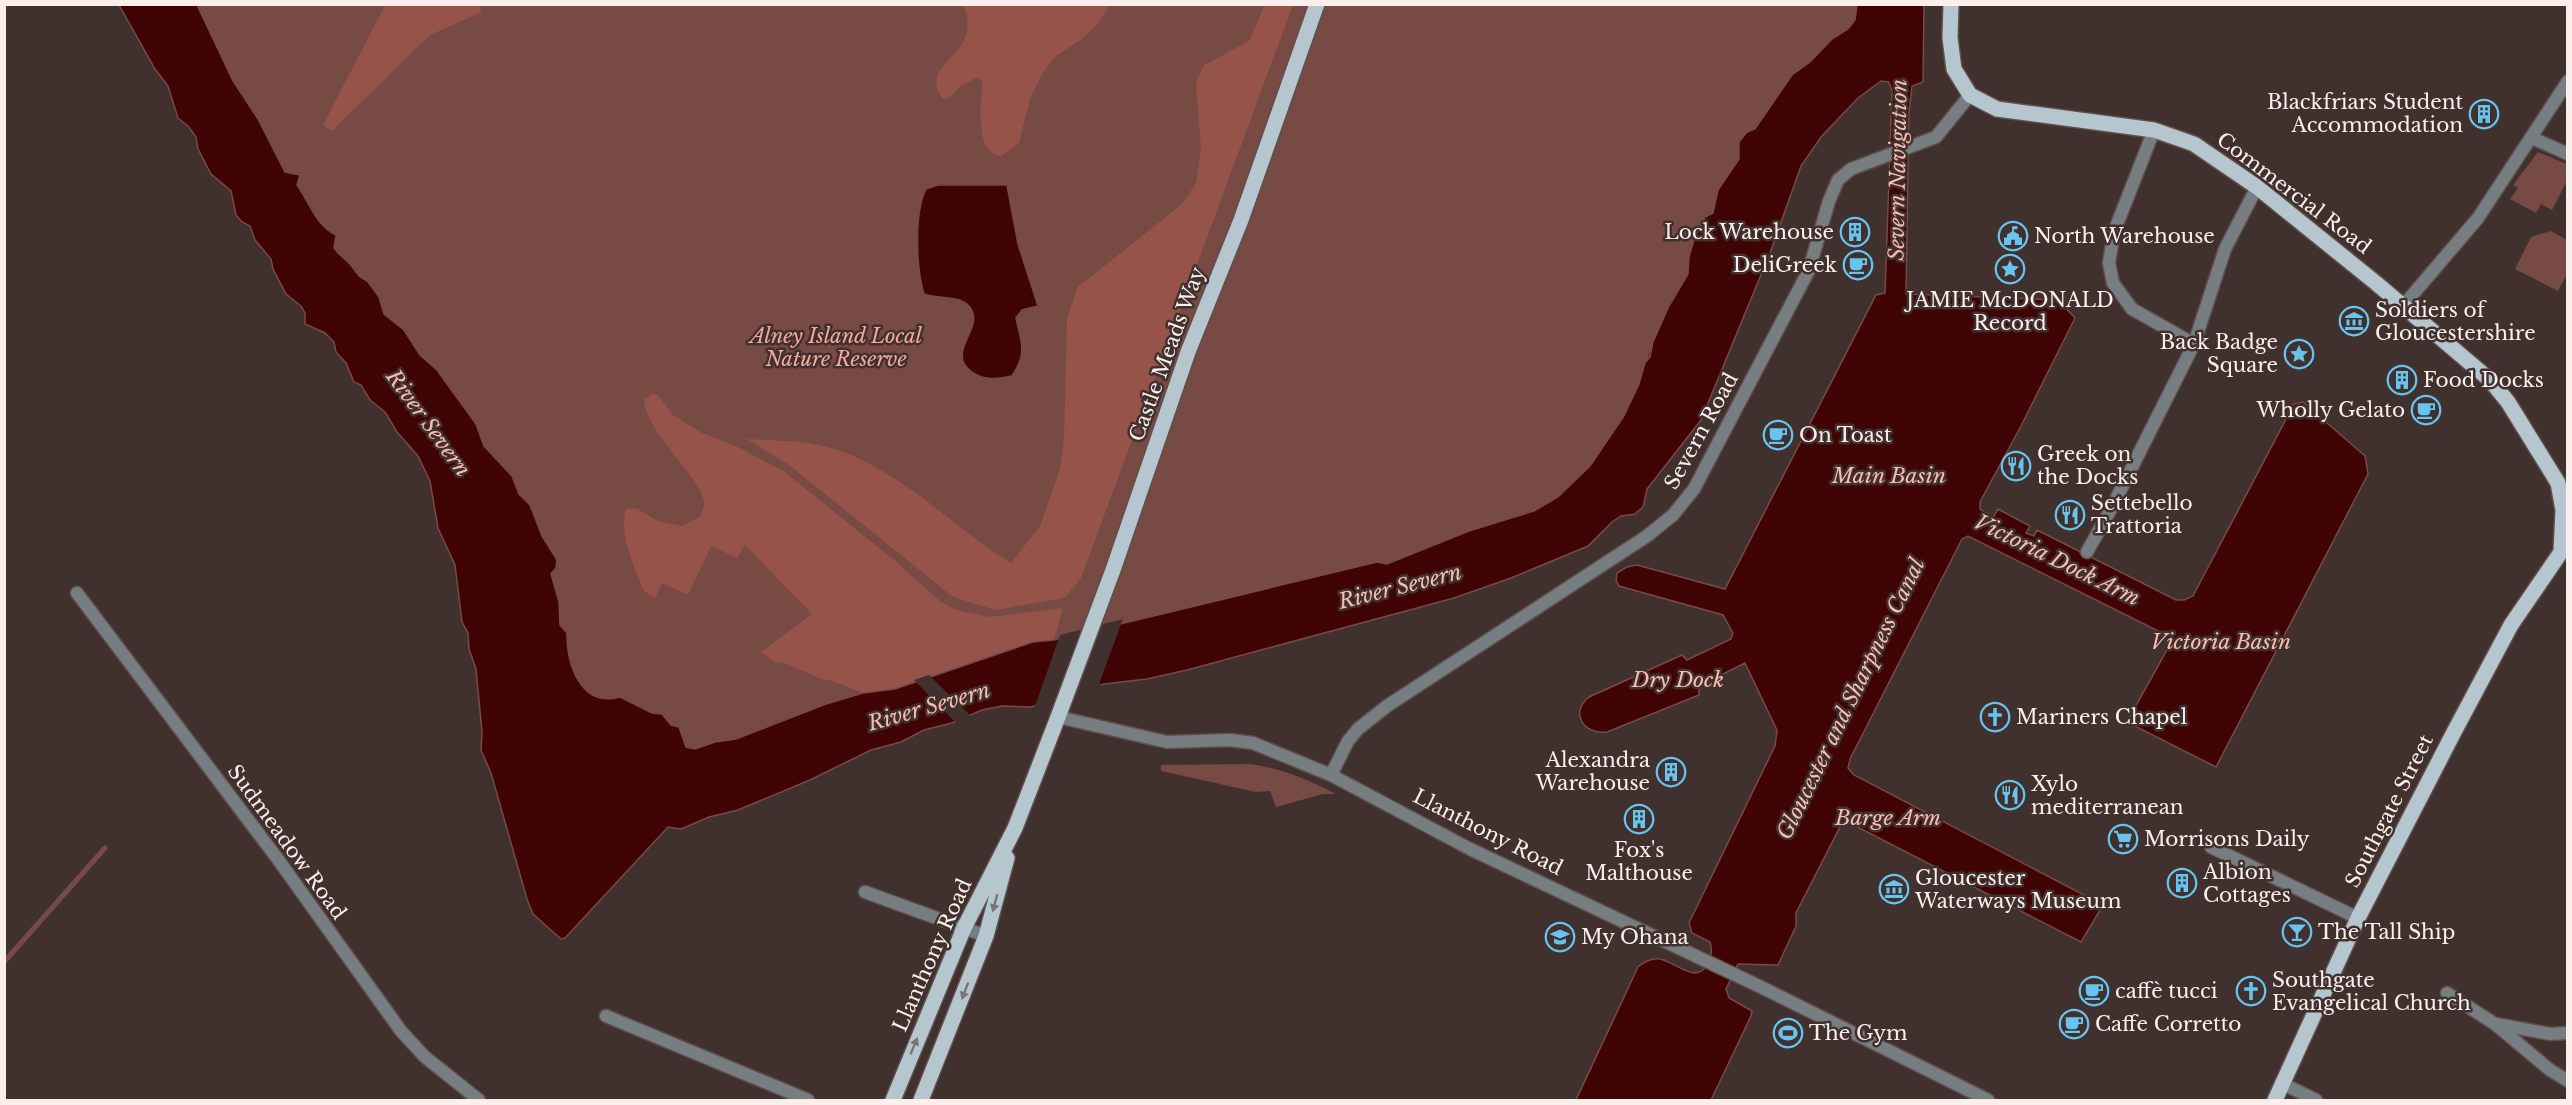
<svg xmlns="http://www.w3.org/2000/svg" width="2572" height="1105" viewBox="0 0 2572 1105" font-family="'Libre Baskerville',serif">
  <rect width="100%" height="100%" fill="#41312e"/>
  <path fill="#774a44" d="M 197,5 L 1860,5 L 1855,20 L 1848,29 L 1832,39 L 1810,62 L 1792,76 L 1755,129 L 1747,132 L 1739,142 L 1739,159 L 1718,190 L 1713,213 L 1705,217 L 1688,274 L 1669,306 L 1653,343 L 1639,384 L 1624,416 L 1590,466 L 1558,497 L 1534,511 L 1469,531 L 1387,564 L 895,689 L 863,693 L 785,719 L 736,739 L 715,742 L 696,749 L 686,747 L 662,714 L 652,713 L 620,697 C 581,708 566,664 567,633 L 560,625 L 559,602 L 551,574 L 556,560 L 542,536 L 530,505 L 519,494 L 512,476 L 484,446 L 476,424 L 433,367 L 420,355 L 404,330 L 384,314 L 379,297 L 368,282 L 359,276 L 334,248 L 325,230 L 285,172 L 258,119 L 233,81 Z
    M 2538,152 L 2567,164 L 2567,181 L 2552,210 L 2541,204 L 2536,213 L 2510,199 L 2518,188 L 2513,185 Z
    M 2551,231 L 2567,240 L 2567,274 L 2558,291 L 2515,269 L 2531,237 Z
    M 1249,764 C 1281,768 1307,779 1336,794 L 1323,794 L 1276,807 L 1270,791 L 1256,792 L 1161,771 L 1161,765 Z"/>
  <path fill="#95534a" d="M 388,4 L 479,5 L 482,12 L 430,35 L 332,131 L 323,125 L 383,9 Z
    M 1265,4 L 1293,5 L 1081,578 L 1065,598 L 995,610 L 953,597 L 789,465 L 747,439 C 777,441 809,440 838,450 C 904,473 953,527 1011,563 L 1040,526 L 1060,469 L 1064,438 L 1067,318 L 1078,287 L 1182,204 L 1196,183 L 1201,150 L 1196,83 L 1204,65 L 1249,41 Z
    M 964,5 L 1110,5 L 1098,24 L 1083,38 L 1056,56 L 1042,74 L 1031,96 L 1019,143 L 1001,156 C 973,154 982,101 982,81 L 978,77 L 960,86 L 950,98 L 943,99 C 922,72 957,59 965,38 C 970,26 967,16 964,5 Z
    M 652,394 L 658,395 L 673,415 L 700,432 L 740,448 L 785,472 L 895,561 L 941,602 L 956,610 L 990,617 L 1063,608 L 1054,640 L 895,689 L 863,693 L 836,682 L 819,678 L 785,663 L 775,662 L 761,652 L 812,614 L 745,545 L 737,558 L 711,546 L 688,595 L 662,583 L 655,598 L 644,591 C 635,568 618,534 626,509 L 636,508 L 658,521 L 682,526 L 700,517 C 701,513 704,508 704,504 C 706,482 644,432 644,399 Z"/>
  <path fill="#3f0403" stroke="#774a49" stroke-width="1.5" d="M 119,5 L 197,5 L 233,81 L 258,119 L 285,172 L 300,175 L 297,185 C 310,203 315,225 336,235 L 334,248 L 338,253 L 350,264 L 359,276 L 368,282 L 379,297 L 384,314 L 404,330 L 420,355 L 437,370 L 476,424 L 484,446 L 512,476 L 519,494 L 530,505 L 542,536 L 557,560 L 556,568 L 551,574 L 559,602 L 560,625 L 567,633 C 566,664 581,708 620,697 L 652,713 L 662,714 L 671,725 L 679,727 L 686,747 L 695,749 L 715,742 L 736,739 L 826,704 L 863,693 L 895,689 L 1033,642 L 1054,640 L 1377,562 L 1387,564 L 1469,531 L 1534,511 L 1558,497 L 1590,466 L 1624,416 L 1639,384 L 1645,363 L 1650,357 L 1653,342 L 1669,306 L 1688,274 L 1689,257 L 1694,240 L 1705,217 L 1713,213 L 1718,190 L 1739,159 L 1739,142 L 1747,132 L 1755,129 L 1792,75 L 1810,62 L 1832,39 L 1848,29 L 1855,20 L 1857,5 L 1924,5 L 1923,82 L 1912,86 L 1909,112 L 1906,294 L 2058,300 L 2075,318 L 2021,426 L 1980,502 L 1980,509 L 1993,518 L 1998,509 L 2030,526 L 2026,533 L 2034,536 L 2037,530 L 2176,600 L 2184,600 L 2193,596 L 2294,404 L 2303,402 L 2365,456 L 2368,474 L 2216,767 L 2127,722 L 2168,648 L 2168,638 L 2160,632 L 1968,536 L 1962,539 L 1850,759 L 1848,768 L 1854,775 L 2103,905 L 2081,942 L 1850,823 L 1841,825 L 1796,913 L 1796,926 L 1778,965 L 1738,964 L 1726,989 L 1729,998 L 1752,1011 L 1751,1016 L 1711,1100 L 1576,1100 L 1638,967 C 1644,962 1651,958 1660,959 C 1674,961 1696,985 1707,965 C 1711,956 1713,952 1710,942 L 1692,933 L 1689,923 L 1775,746 L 1777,730 L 1745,663 L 1699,686 L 1699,695 L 1607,732 C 1584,735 1569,713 1589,697 L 1682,655 L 1687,660 L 1731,639 L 1733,633 L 1723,615 L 1619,586 L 1616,580 L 1617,573 L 1627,567 L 1637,565 L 1725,589 L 1876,295 L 1885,293 L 1892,91 L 1889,82 L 1881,81 L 1858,98 L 1821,137 L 1801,166 L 1770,253 L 1701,420 L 1647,489 L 1643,507 L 1635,514 L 1621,516 L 1612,522 L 1588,546 L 1511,578 L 1454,598 L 1391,615 L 1187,670 L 1147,679 L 1104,684 L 1031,707 L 1002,706 L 982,710 L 952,723 L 924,730 L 901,742 L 871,750 L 810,780 L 738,810 L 709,817 L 681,829 L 668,827 L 565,938 L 561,939 L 533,914 L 527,899 L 491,773 L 481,750 L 482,732 L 476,669 L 469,649 L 468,633 L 462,622 L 455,565 L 438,528 L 430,481 L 418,456 L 397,432 L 385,412 L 370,400 L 361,385 L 354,382 L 346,363 L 336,352 L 334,342 L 325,333 L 305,324 L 305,313 L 301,306 L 286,294 L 273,269 L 271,259 L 255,240 L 250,226 L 242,222 L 236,215 L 231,191 L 211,174 L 198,149 L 196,137 L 188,126 L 178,118 L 168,86 L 155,69 Z
    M 938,185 L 1007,185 L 1018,244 L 1038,306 L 1022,310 L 1016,318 C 1021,343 1028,352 1012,376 C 998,379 985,381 972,372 C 943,351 989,327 968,305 C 958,295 936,299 924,294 C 916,268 914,213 926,189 Z"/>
  <path fill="#41312e" d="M 1123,619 L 1100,681 L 1101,688 L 1034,709 L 1060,635 Z
    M 929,675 L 972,717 L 957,724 L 914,680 Z"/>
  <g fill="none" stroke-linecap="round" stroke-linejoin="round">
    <path stroke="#774a49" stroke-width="5" d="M 4,962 L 105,848"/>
    <g stroke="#5f4f4d" stroke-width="15">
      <path id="minor" d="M 2154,130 L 2114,232 L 2109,263 L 2113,283 L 2132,309 L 2194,344
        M 2532,138 L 2568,154
        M 2403,306 L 2478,218 L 2568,81
        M 2087,552 L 2112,507 L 2194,344 L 2225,249 L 2257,187
        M 77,593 L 277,858 L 401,1031 L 425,1057 L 479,1100
        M 1058,717 L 1167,742 L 1230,740 L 1253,743 L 1331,775 L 1470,849 L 1761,987 L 1988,1100
        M 1331,775 L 1348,741 L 1358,729 L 1387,706 L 1647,536 L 1673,515 L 1694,489 L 1809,270 L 1829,201 L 1838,180 L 1851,169 L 1936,137 L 1970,95
        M 2211,847 L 2358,918
        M 865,892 L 986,936
        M 2447,993 L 2495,1024 L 2550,1070 L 2568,1081
        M 606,1016 L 808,1100
        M 2497,1024 L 2550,1034 L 2568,1033
        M 2283,1084 L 2316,1100"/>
    </g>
    <g stroke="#5f4f4d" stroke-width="18">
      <path id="primary" d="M 1951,4 L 1950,38 L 1954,69 L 1970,95 L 1997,109 L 2154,130 L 2194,144 L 2257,187 L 2376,283 L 2490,380 L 2508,402 L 2558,483 L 2563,510 L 2561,552 L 2511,625 L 2454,732 L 2358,918 L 2275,1100
        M 893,1100 L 964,928 L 1015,828 L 1058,717 L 1113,570 L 1188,352 L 1241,220 L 1317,4
        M 921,1100 L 986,936 L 1007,858"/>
    </g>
    <use href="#minor" stroke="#767e82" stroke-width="12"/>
    <use href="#primary" stroke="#b6c6ce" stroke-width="15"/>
  </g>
  <defs><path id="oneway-solid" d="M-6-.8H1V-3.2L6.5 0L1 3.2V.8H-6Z" transform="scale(1.5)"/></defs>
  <g fill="#767476">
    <use href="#oneway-solid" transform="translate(995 903) rotate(105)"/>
    <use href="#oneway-solid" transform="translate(965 991) rotate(111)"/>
    <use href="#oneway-solid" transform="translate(914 1046) rotate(-67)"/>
  </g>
  <defs>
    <g id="building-ring" transform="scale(1.5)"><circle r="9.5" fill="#41312e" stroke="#66c4ef" stroke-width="1.5"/><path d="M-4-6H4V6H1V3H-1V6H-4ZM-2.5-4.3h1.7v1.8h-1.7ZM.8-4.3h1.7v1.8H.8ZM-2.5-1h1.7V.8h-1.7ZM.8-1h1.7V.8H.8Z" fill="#66c4ef"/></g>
    <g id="civic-ring" transform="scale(1.5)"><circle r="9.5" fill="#41312e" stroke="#66c4ef" stroke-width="1.5"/><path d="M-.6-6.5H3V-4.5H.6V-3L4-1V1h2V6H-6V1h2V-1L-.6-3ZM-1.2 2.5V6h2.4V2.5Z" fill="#66c4ef"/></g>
    <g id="cafe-ring" transform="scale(1.5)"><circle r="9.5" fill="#41312e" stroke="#66c4ef" stroke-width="1.5"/><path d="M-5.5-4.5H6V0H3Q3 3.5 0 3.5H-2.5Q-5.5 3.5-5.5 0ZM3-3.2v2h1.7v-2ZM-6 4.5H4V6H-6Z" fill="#66c4ef"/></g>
    <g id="sight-ring" transform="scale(1.5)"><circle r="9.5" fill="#41312e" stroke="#66c4ef" stroke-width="1.5"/><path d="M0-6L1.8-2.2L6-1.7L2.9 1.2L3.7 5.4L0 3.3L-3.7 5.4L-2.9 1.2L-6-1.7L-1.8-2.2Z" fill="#66c4ef"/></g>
    <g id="museum-ring" transform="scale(1.5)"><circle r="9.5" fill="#41312e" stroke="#66c4ef" stroke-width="1.5"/><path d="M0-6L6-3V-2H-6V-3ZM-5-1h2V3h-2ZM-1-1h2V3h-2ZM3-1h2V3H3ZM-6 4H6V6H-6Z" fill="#66c4ef"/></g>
    <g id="restaurant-ring" transform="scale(1.5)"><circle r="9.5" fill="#41312e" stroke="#66c4ef" stroke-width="1.5"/><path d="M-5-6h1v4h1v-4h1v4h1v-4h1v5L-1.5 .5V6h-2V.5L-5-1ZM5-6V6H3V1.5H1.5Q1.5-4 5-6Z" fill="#66c4ef"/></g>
    <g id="church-ring" transform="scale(1.5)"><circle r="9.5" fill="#41312e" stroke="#66c4ef" stroke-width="1.5"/><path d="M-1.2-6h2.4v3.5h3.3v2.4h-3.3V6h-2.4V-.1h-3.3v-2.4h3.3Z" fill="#66c4ef"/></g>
    <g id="supermarket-ring" transform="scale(1.5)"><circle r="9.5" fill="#41312e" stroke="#66c4ef" stroke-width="1.5"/><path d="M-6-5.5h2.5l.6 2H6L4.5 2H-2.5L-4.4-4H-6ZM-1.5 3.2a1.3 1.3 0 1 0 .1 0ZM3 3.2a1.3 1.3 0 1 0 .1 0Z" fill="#66c4ef"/></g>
    <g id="bar-ring" transform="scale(1.5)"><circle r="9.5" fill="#41312e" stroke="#66c4ef" stroke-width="1.5"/><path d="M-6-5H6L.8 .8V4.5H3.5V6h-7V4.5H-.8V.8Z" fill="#66c4ef"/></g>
    <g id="school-ring" transform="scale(1.5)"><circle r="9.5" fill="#41312e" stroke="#66c4ef" stroke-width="1.5"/><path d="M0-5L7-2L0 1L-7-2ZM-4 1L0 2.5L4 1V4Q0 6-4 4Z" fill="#66c4ef"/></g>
    <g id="stadium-ring" transform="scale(1.5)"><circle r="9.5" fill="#41312e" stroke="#66c4ef" stroke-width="1.5"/><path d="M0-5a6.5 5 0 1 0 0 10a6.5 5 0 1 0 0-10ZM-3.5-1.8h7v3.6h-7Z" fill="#66c4ef"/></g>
  </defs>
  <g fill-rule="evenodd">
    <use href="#building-ring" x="2484" y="114"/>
    <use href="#building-ring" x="1855" y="232"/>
    <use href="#civic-ring" x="2013" y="236"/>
    <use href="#cafe-ring" x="1858" y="265"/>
    <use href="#sight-ring" x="2010" y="269"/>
    <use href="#museum-ring" x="2354" y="321"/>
    <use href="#sight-ring" x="2299" y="354"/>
    <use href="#building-ring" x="2402" y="380"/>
    <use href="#cafe-ring" x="2426" y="410"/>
    <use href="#cafe-ring" x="1778" y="435"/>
    <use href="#restaurant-ring" x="2016" y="466"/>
    <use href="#restaurant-ring" x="2070" y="515"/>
    <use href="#church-ring" x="1995" y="717"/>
    <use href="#building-ring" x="1671" y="772"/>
    <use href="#restaurant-ring" x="2010" y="795"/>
    <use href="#building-ring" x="1639" y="819"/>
    <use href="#supermarket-ring" x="2123" y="839"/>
    <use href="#building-ring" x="2182" y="883"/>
    <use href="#museum-ring" x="1894" y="889"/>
    <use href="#bar-ring" x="2297" y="932"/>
    <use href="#school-ring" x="1560" y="937"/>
    <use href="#cafe-ring" x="2094" y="991"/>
    <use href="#church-ring" x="2251" y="991"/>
    <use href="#cafe-ring" x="2074" y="1024"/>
    <use href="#stadium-ring" x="1788" y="1033"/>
  </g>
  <g text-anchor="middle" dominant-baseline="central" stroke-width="5" stroke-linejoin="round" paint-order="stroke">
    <g font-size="20" fill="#faefed" stroke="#41312e" text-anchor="start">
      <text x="2463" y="102" text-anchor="end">Blackfriars Student<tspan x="2463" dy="23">Accommodation</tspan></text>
      <text x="1834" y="232" text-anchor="end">Lock Warehouse</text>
      <text x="2034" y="236">North Warehouse</text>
      <text x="1837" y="265" text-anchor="end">DeliGreek</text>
      <text x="2010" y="300" text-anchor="middle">JAMIE McDONALD<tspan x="2010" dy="23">Record</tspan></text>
      <text x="2375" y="310">Soldiers of<tspan x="2375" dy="23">Gloucestershire</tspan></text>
      <text x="2278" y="342" text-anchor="end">Back Badge<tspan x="2278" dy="23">Square</tspan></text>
      <text x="2423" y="380">Food Docks</text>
      <text x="2405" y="410" text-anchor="end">Wholly Gelato</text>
      <text x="1799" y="435">On Toast</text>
      <text x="2037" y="454">Greek on<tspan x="2037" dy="23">the Docks</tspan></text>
      <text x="2091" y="503">Settebello<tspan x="2091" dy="23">Trattoria</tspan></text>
      <text x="2016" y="717">Mariners Chapel</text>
      <text x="1650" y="760" text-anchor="end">Alexandra<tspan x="1650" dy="23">Warehouse</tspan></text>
      <text x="2031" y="784">Xylo<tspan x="2031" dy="23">mediterranean</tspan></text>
      <text x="2144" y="839">Morrisons Daily</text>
      <text x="1639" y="850" text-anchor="middle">Fox's<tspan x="1639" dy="23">Malthouse</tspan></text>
      <text x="2203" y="872">Albion<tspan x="2203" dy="23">Cottages</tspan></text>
      <text x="1915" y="878">Gloucester<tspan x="1915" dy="23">Waterways Museum</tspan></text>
      <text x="2318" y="932">The Tall Ship</text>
      <text x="1581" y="937">My Ohana</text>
      <text x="2272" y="980">Southgate<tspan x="2272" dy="23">Evangelical Church</tspan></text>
      <text x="2115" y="991">caffè tucci</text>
      <text x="2095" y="1024">Caffe Corretto</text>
      <text x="1809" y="1033">The Gym</text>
    </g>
    <g font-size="20" fill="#faefed" stroke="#41312e">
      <text transform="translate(2294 193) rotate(37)">Commercial Road</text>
      <text transform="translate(1167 354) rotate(-70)">Castle Meads Way</text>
      <text transform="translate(1701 431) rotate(-61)">Severn Road</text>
      <text transform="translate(2389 811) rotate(-63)">Southgate Street</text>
      <text transform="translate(1488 832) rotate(27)">Llanthony Road</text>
      <text transform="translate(287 842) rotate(54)">Sudmeadow Road</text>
      <text transform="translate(932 955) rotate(-66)">Llanthony Road</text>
    </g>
    <g font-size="20" font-style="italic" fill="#f8a89d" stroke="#41312e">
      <text x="836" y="336">Alney Island Local<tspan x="836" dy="23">Nature Reserve</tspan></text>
    </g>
    <g font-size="21" font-style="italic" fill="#f9bcb3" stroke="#41312e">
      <text transform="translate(1898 170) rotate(-89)">Severn Navigation</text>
      <text transform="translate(428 423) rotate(54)">River Severn</text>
      <text x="1889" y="476">Main Basin</text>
      <text transform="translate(2057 560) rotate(26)">Victoria Dock Arm</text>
      <text transform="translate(1400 587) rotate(-14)">River Severn</text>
      <text x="2221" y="642">Victoria Basin</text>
      <text x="1678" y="680">Dry Dock</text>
      <text transform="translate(1851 699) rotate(-64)">Gloucester and Sharpness Canal</text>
      <text transform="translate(929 707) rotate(-16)">River Severn</text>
      <text x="1888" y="818">Barge Arm</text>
    </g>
  </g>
  <rect width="2572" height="1105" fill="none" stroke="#faefed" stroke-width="12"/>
</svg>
